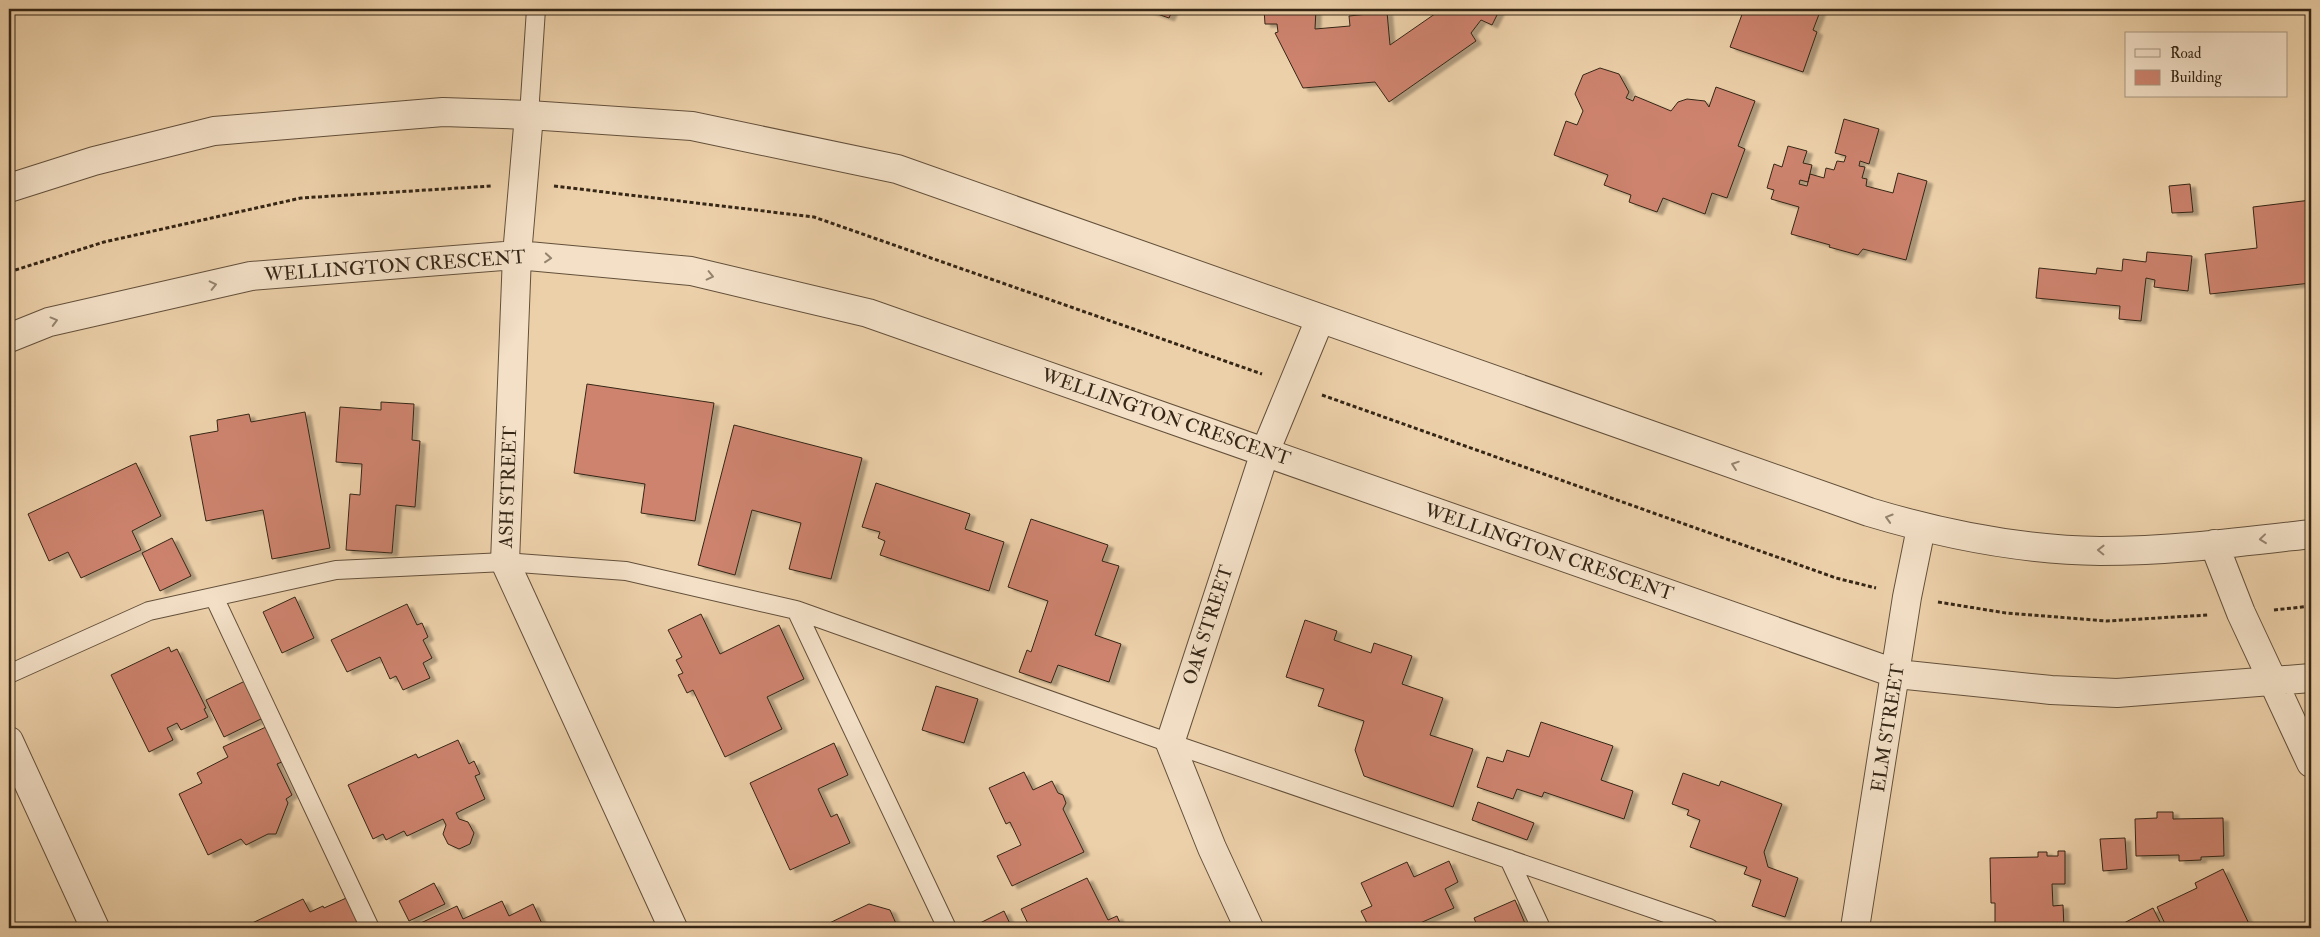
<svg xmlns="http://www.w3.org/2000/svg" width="2320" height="937" viewBox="0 0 2320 937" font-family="'IM FELL Double Pica',serif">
  <defs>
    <filter id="shadow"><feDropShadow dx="5.5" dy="3" stdDeviation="1" flood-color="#0004"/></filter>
  </defs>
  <rect width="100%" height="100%" fill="#ecd0a9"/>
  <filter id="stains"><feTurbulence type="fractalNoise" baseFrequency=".004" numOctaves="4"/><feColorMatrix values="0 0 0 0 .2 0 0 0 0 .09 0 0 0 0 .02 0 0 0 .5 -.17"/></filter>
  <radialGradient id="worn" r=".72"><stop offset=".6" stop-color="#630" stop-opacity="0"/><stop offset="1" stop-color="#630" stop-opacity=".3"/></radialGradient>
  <path fill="#cd836e" stroke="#352616" filter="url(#shadow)" d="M 1143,9 L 1173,9 L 1169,18 Z
    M 1264,9 L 1316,9 L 1315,29 L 1350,26 L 1349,16 L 1387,12 L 1390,45 L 1442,9 L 1500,9 L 1492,25 L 1481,20 L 1471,33 L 1476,41 L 1389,102 L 1375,82 L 1303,88 L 1275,33 L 1278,32 L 1277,24 L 1265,24 Z
    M 1744,9 L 1821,9 L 1813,30 L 1817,32 L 1803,72 L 1730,47 Z
    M 1600,68 L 1619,74 L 1629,92 L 1626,98 L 1633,101 L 1635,96 L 1671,111 L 1678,102 L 1687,99 L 1705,101 L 1709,107 L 1716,87 L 1755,101 L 1738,146 L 1745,149 L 1727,198 L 1712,193 L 1705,214 L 1663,198 L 1657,212 L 1629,202 L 1631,195 L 1604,185 L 1608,175 L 1554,155 L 1566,121 L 1577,125 L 1583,111 L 1575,94 L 1583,75 Z
    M 1844,119 L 1879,129 L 1869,164 L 1860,161 L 1859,166 L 1865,167 L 1862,178 L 1867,179 L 1866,186 L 1893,193 L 1898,173 L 1927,181 L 1906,260 L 1863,249 L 1858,255 L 1829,247 L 1830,245 L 1791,234 L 1799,207 L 1771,199 L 1774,190 L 1767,188 L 1774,164 L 1782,167 L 1788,146 L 1807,151 L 1803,163 L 1812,165 L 1808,182 L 1800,180 L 1799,184 L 1807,186 L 1810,174 L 1824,178 L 1826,168 L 1834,170 L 1837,161 L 1844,162 L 1846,156 L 1835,153 Z
    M 2190,184 L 2193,212 L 2172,213 L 2169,186 Z
    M 2311,200 L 2311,283 L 2210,294 L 2205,254 L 2257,248 L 2253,207 Z
    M 2147,252 L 2192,256 L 2188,291 L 2154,287 L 2155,280 L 2146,278 L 2141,321 L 2119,319 L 2120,306 L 2036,298 L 2039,268 L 2096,274 L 2097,268 L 2122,271 L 2123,259 L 2146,262 Z
    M 587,384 L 714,403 L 695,521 L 641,513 L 645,484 L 574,473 Z
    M 381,402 L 414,404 L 412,440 L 420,441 L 415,507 L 396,505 L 392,553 L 346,550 L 350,494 L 360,495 L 362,464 L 336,462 L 340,407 L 381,410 Z
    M 305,412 L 330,548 L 272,559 L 263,510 L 206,521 L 190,436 L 218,431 L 217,420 L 249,414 L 251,422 Z
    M 734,425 L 862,458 L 831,579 L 789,569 L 801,523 L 752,510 L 735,575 L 698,565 Z
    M 136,463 L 161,516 L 132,531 L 141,550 L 81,578 L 68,552 L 49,561 L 28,514 Z
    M 876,483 L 970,514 L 965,529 L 1004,542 L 989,591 L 880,555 L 885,541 L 878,538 L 880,532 L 862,527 Z
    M 1031,519 L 1108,545 L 1102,561 L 1119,566 L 1095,635 L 1121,644 L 1109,682 L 1058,665 L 1051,683 L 1019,672 L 1027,650 L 1031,652 L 1048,601 L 1008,587 Z
    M 172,538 L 191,576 L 160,591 L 142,553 Z
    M 295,597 L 314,638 L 282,653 L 263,612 Z
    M 407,604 L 417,625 L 422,623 L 428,637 L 423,640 L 432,658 L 423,663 L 430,678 L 403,690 L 396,676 L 390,679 L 380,657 L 347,672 L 331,640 Z
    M 701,614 L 720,654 L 779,625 L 804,679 L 767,697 L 782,729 L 725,757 L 693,690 L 687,693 L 678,675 L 683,673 L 676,660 L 682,657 L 668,630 Z
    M 1305,620 L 1337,631 L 1334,640 L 1371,653 L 1374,643 L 1412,656 L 1402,684 L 1443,698 L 1430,735 L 1473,749 L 1453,807 L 1364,776 L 1355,750 L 1364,721 L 1318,706 L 1324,689 L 1286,677 Z
    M 169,647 L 171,652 L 177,649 L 206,708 L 204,709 L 208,717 L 181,730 L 177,723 L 167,728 L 173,740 L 149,752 L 111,675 Z
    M 245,681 L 263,718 L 224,737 L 206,700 Z
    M 936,686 L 978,699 L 964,743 L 922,730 Z
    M 1541,722 L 1613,746 L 1601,780 L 1633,791 L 1624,819 L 1544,792 L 1542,797 L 1517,789 L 1513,799 L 1477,787 L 1487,757 L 1503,762 L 1507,750 L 1529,757 Z
    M 268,726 L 284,761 L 277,764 L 292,795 L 286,799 L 288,803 L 276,834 L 268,834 L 246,845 L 241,839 L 208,855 L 179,794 L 202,783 L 197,773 L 228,757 L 223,747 Z
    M 458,740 L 469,764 L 474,761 L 480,774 L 475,776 L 485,799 L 456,813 L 459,819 L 468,822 L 474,833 L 470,844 L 459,849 L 448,844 L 443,834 L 446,825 L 443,819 L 407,836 L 404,831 L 386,840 L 383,834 L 373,839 L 348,785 L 416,754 L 418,758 Z
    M 834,743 L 848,775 L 818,789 L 831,817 L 837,814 L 850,843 L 790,870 L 750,783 Z
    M 1024,772 L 1033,790 L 1052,781 L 1058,793 L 1063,795 L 1066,803 L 1063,809 L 1084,852 L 1012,886 L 997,856 L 1021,845 L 1010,822 L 1006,824 L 989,788 Z
    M 1683,773 L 1719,786 L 1721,781 L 1782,804 L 1764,852 L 1768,867 L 1798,878 L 1785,917 L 1752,906 L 1761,880 L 1744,874 L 1747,867 L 1690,847 L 1700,820 L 1687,815 L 1689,810 L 1672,804 Z
    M 1478,802 L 1534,823 L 1527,840 L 1472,820 Z
    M 2157,812 L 2173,812 L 2173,819 L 2223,818 L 2224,856 L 2201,857 L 2201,860 L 2179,861 L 2179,855 L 2136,856 L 2135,819 L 2157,818 Z
    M 2125,838 L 2127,869 L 2103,871 L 2100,839 Z
    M 2058,851 L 2065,851 L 2065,884 L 2052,884 L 2053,906 L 2063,905 L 2064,928 L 1995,928 L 1995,903 L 1991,903 L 1990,858 L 2038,857 L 2038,852 L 2047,852 L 2047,856 L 2058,856 Z
    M 1449,861 L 1458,882 L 1445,889 L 1454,908 L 1418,924 L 1420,928 L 1379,928 L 1377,923 L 1369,927 L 1361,911 L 1372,906 L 1361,883 L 1407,862 L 1414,877 Z
    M 2223,869 L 2251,928 L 2182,928 L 2181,925 L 2175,928 L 2167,928 L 2157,907 L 2197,888 L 2195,883 Z
    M 1087,878 L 1108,920 L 1117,916 L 1122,928 L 1030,928 L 1021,909 Z
    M 434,883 L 445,904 L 409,921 L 399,901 Z
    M 353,895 L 366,928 L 250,928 L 248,925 L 303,899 L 310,912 L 323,906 L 324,908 Z
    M 1515,900 L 1527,928 L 1478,928 L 1474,918 Z
    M 502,901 L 509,916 L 533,904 L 544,928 L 410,928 L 457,906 L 463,919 Z
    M 869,904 L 890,910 L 898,928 L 819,928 Z
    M 2153,908 L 2163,928 L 2124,928 L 2122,924 Z
    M 1004,911 L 1012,928 L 983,928 L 980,923 Z"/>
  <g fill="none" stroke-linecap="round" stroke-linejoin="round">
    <g stroke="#63503b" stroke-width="20">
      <path id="service" d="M 529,115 L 536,9
        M 214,597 L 370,928
        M 796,610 L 947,928
        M 9,674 L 149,611 L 336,570 L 505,562 L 626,571 L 796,610 L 1170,743 L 1709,928
        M 1509,859 L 1541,928"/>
    </g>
    <g stroke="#63503b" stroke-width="30">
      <path id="minor" d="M 529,115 L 517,255 L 505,562 L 673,928
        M 9,188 L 94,161 L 214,131 L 443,112 L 529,115 L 692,126 L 897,169 L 1869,512 C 1942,534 2023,550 2100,551 C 2171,551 2241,542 2311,534
        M 9,338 L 49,322 L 251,276 L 517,255 L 691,271 L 868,313 L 1897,674 L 2051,690 L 2117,693 L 2311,678
        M 2214,544 L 2241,613 L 2311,763
        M 9,741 L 95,928
        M 1249,928 L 1212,848 L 1170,743 L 1265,452 L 1320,319
        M 1855,928 L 1907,597 L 1921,528"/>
    </g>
    <path stroke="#352616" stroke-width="3" stroke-dasharray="4 2.5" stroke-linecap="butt" d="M 554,186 L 814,217 L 1262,374
      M 9,272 L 104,242 L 301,198 L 491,186
      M 1322,395 L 1836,578 L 1876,588
      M 1938,602 L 2006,613 L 2107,621 L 2208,615
      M 2274,610 L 2311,606"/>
    <use href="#service" stroke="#f3e0c7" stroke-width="18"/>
    <use href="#minor" stroke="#f3e0c7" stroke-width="28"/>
  </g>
  <defs><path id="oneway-chevron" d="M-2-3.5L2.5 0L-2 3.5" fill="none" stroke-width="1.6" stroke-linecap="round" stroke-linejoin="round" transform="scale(1.25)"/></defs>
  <g stroke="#94836e">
    <use href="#oneway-chevron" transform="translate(548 258) rotate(5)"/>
    <use href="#oneway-chevron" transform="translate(710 276) rotate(13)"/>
    <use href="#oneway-chevron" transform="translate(213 285) rotate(-13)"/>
    <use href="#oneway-chevron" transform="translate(54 321) rotate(-15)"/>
    <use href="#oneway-chevron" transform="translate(1735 465) rotate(-161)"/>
    <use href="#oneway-chevron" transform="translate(1889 518) rotate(-163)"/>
    <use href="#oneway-chevron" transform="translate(2263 539) rotate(174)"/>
    <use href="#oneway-chevron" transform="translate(2101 550) rotate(-179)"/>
  </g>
  <g text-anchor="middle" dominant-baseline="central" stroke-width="4" stroke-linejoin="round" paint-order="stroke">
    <g font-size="19" fill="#352616" stroke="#f3e0c7">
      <text transform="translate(395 266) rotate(-4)">WELLINGTON CRESCENT</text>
      <text transform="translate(1166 417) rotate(19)">WELLINGTON CRESCENT</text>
      <text transform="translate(508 487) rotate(-88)">ASH STREET</text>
      <text transform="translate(1549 552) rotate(19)">WELLINGTON CRESCENT</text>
      <text transform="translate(1208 625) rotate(-72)">OAK STREET</text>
      <text transform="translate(1888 728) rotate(-81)">ELM STREET</text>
    </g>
  </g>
  <rect width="2320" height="937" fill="none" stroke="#ecd0a9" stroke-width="30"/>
  <rect x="10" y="10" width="2300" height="917" fill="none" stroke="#352616" stroke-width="2.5"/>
  <rect x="15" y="15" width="2290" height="907" fill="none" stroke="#352616"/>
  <rect x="2125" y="32" width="162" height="65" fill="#f3e0c7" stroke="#a79680"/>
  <rect x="2135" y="49" width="25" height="8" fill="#f3e0c7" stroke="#a79680"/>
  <text x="2170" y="58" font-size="15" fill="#352616">Road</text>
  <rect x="2135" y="70" width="25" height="15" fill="#cd836e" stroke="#a79680"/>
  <text x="2170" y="82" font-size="15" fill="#352616">Building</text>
  <rect width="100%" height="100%" filter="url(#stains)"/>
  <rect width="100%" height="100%" fill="url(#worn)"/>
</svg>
